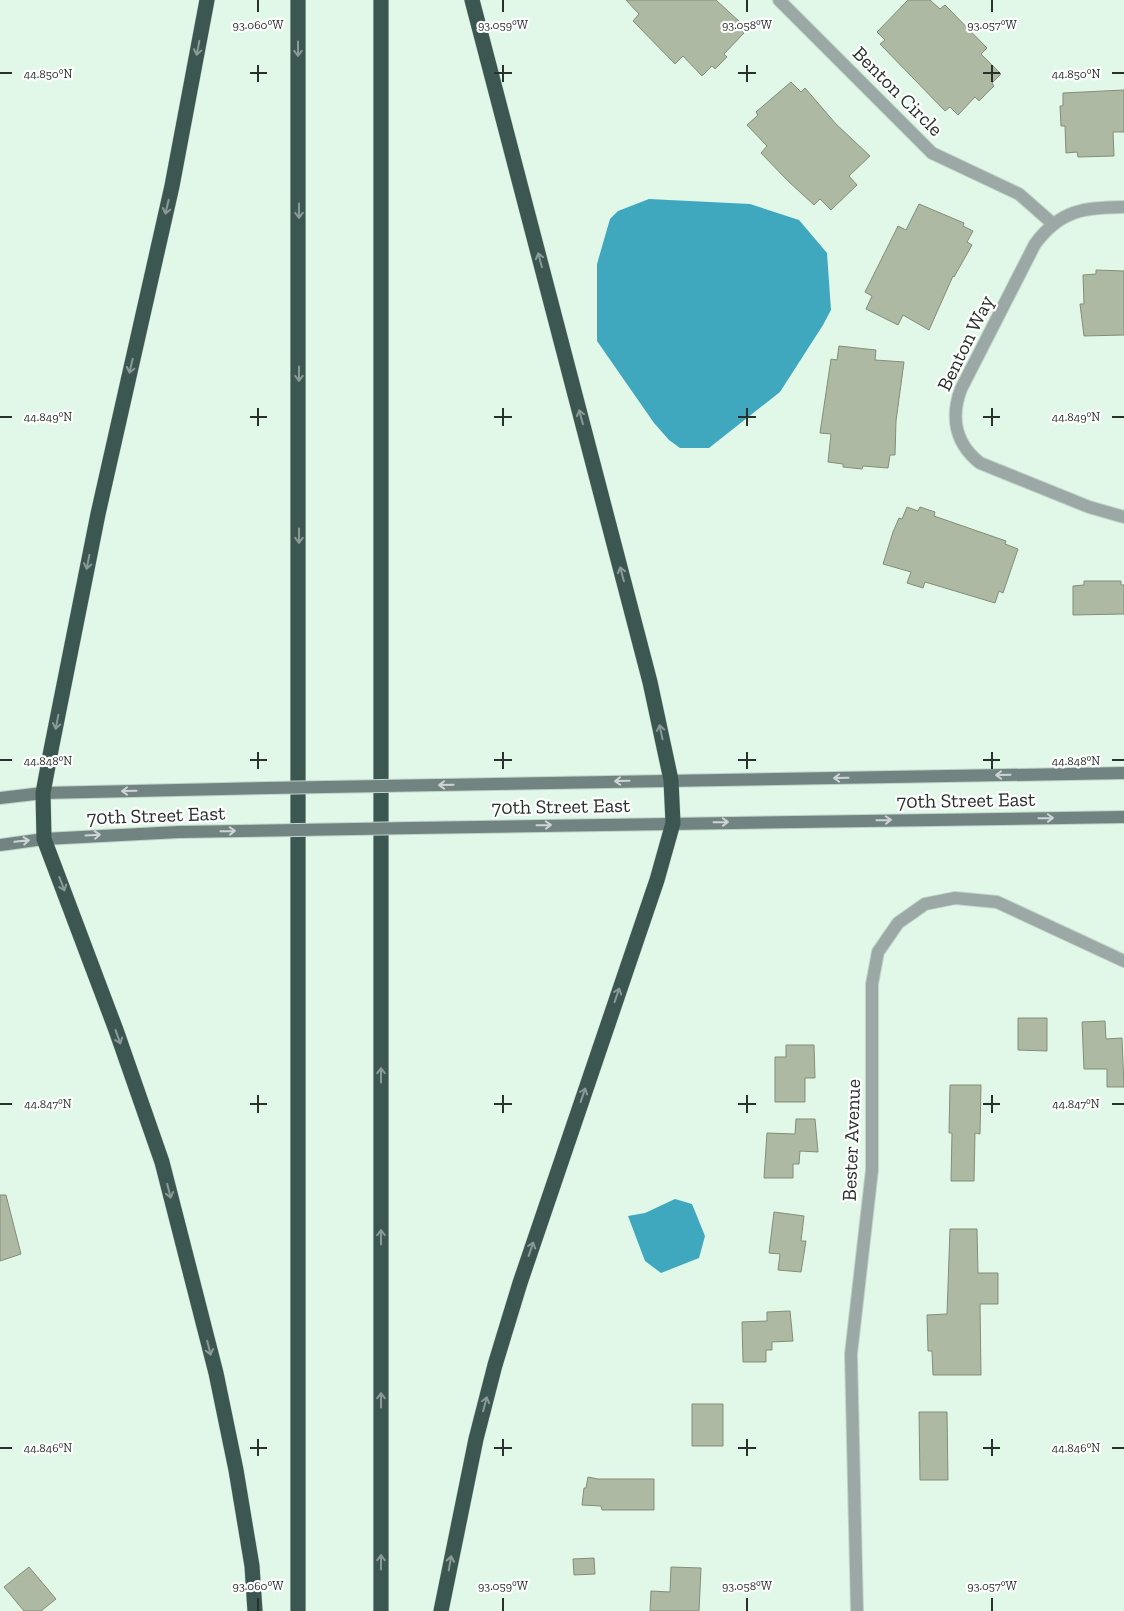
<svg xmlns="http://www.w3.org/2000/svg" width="1124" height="1611" viewBox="0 0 1124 1611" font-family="'Zilla Slab',serif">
  <rect width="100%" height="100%" fill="#e1f8e9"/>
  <path fill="#3fa8be" d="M 649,199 L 750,204 L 799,220 L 827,253 L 831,310 L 823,325 L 780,392 L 709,448 L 680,448 L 669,440 L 654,423 L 597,341 L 597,264 L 610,219 L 618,211 Z
    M 675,1199 L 692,1204 L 705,1236 L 699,1258 L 661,1273 L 645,1261 L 628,1216 L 645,1213 Z"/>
  <path fill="#aeb9a3" stroke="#838d78" d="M 626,0 L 716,0 L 741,23 L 737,26 L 744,33 L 724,54 L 727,57 L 715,69 L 712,66 L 702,76 L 683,56 L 675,64 L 633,21 L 639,14 Z
    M 908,0 L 930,0 L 940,9 L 945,5 L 987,48 L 981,54 L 1001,74 L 992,83 L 994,86 L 979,101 L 975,97 L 958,115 L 950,107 L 945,111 L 880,44 L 885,40 L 877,32 Z
    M 791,82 L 801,92 L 805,88 L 836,124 L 870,156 L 849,176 L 857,185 L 831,210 L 820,199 L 814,205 L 788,181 L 761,153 L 767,146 L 747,125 L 758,115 L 756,112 Z
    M 1124,90 L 1124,132 L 1113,132 L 1114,156 L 1078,157 L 1077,152 L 1066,153 L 1065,126 L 1061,126 L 1060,106 L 1063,106 L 1063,93 Z
    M 919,204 L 964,223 L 963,226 L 973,231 L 967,242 L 972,245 L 954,277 L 953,276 L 929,330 L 903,315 L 898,325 L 866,309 L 872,296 L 865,292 L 898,226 L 906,230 Z
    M 1096,270 L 1124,271 L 1124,335 L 1084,336 L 1080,304 L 1084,304 L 1083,275 L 1096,274 Z
    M 839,346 L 876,350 L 875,360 L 904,362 L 896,421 L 895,455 L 890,455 L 888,468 L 863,466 L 862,469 L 843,467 L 843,464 L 828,462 L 831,434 L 820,433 L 831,359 L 837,360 Z
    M 907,507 L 918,511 L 920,507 L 935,512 L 934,516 L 1006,541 L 1005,544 L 1018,549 L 1003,593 L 999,591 L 995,603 L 925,582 L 923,588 L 907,583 L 911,572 L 883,564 L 893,532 L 899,518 L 902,519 Z
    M 1084,581 L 1121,581 L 1121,585 L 1124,585 L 1124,614 L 1073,615 L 1073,586 L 1084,585 Z
    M 1018,1018 L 1047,1018 L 1047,1051 L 1018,1050 Z
    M 1105,1021 L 1106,1039 L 1122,1038 L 1124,1087 L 1107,1087 L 1107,1069 L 1084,1069 L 1082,1022 Z
    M 786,1045 L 814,1045 L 815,1078 L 805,1078 L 805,1102 L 775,1102 L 775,1057 L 786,1057 Z
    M 950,1085 L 981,1085 L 980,1134 L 975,1133 L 974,1181 L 951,1181 L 952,1133 L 949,1133 Z
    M 796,1119 L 815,1119 L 818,1152 L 800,1151 L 799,1164 L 793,1164 L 793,1178 L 764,1178 L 767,1133 L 795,1134 Z
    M 0,1195 L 6,1195 L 21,1254 L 0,1261 Z
    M 774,1212 L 804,1216 L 801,1241 L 806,1241 L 801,1272 L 778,1270 L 780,1254 L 769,1253 Z
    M 950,1229 L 977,1229 L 978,1273 L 998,1273 L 998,1304 L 980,1304 L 981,1375 L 933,1375 L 932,1351 L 928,1351 L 927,1315 L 947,1314 Z
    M 790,1311 L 793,1341 L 772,1342 L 772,1350 L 766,1350 L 766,1362 L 743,1362 L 742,1322 L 767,1321 L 767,1312 Z
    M 692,1404 L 723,1404 L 723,1446 L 692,1446 Z
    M 919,1412 L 947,1412 L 948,1480 L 920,1480 Z
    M 588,1477 L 598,1479 L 654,1479 L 654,1510 L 602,1510 L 601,1506 L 582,1505 L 584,1488 L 586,1488 Z
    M 594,1558 L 595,1574 L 574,1575 L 573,1559 Z
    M 29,1567 L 56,1599 L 41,1611 L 24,1611 L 4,1587 Z
    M 671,1567 L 701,1568 L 699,1611 L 650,1611 L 651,1591 L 670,1592 Z"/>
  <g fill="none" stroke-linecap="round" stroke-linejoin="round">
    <g stroke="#c0d4c7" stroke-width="14">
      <path id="minor" d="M 779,0 L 932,153 L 1019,194 L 1052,223
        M 1124,207 C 1084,208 1061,209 1035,244 L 961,389 C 950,418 956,444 980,463 L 1089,507 L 1124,517
        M 857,1611 L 851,1354 L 872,1170 L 872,984 L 878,952 L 898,923 L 925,904 L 955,898 L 997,902 L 1124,961"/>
    </g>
    <g stroke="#c0d4c7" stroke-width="14">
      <path id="secondary" d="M 495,784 L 1124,773
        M 0,798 L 43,793 L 268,788
        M 412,828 L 1124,817
        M 0,845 L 44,839 L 179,832"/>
    </g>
    <g stroke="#c0d4c7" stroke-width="16">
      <path id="motorway" d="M 207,0 L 172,186 L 98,514 L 51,750 L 43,793 L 44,839 L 116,1030 L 162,1162 L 216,1373 L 236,1470 L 252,1566 L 255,1611
        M 298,0 L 298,1611
        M 381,0 L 381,1611
        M 441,1611 L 476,1439 L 495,1365 L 520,1283 L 657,880 L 673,823 L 671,780 L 650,682 L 472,0"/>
    </g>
    <use href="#minor" stroke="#9ca8a6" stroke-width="12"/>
    <use href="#secondary" stroke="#728482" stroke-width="12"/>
    <use href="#motorway" stroke="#3c5652" stroke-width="15"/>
    <g stroke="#c0d4c7" stroke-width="14" stroke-linecap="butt">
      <path id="secondary-bridge" d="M 268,788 L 495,784
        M 179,832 L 412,828"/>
    </g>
    <use href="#secondary-bridge" stroke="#728482" stroke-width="12"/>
  </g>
  <defs><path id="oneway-shaft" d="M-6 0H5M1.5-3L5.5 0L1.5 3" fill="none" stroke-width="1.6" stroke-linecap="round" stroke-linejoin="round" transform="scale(1.25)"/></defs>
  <g stroke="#8a9a97">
    <use href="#oneway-shaft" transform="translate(198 48) rotate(101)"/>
    <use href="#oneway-shaft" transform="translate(298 49) rotate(90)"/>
    <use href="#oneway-shaft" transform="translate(167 207) rotate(103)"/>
    <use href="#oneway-shaft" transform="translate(299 211) rotate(90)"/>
    <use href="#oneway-shaft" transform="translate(540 260) rotate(-105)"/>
    <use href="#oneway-shaft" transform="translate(131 366) rotate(103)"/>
    <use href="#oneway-shaft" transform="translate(299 374) rotate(90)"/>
    <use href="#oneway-shaft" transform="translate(581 417) rotate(-105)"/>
    <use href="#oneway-shaft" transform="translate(299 536) rotate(90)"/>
    <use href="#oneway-shaft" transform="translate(88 562) rotate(101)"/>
    <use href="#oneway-shaft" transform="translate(622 574) rotate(-105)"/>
    <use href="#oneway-shaft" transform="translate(57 722) rotate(101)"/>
    <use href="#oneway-shaft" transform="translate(661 732) rotate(-102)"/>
    <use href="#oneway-shaft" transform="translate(62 884) rotate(69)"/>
    <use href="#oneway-shaft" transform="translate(617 995) rotate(-71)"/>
    <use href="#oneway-shaft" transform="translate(118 1037) rotate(71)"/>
    <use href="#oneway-shaft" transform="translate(381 1075) rotate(-90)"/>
    <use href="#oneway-shaft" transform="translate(583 1095) rotate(-71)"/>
    <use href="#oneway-shaft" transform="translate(169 1191) rotate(76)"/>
    <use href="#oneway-shaft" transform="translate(381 1237) rotate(-90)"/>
    <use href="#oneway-shaft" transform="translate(531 1249) rotate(-71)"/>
    <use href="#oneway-shaft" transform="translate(209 1348) rotate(76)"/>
    <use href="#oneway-shaft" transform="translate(381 1400) rotate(-90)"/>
    <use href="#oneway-shaft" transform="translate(485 1404) rotate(-75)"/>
    <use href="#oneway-shaft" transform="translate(381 1562) rotate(-90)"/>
    <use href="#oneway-shaft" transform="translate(450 1563) rotate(-80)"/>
  </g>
  <g stroke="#ced4d3">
    <use href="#oneway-shaft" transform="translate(1003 775) rotate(179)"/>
    <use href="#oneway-shaft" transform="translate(841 778) rotate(179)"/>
    <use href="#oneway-shaft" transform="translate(622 781) rotate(179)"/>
    <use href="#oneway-shaft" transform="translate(446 785) rotate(179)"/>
    <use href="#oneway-shaft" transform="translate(129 791) rotate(179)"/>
    <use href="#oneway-shaft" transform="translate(1046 818) rotate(-1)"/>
    <use href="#oneway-shaft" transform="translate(884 820) rotate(-1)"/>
    <use href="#oneway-shaft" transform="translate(721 822) rotate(-1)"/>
    <use href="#oneway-shaft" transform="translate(544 825) rotate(-1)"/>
    <use href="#oneway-shaft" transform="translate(228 831) rotate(-1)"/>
    <use href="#oneway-shaft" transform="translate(93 835) rotate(-3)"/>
    <use href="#oneway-shaft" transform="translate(22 841) rotate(-6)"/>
  </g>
  <path fill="none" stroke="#28312c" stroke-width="2" d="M 258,0 L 258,12M 503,0 L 503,12M 747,0 L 747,12M 992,0 L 992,12M 258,65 L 258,82M 503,65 L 503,82M 747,65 L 747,82M 992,65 L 992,82M 0,73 L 12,73M 250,73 L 267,73M 494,73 L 512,73M 738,73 L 756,73M 983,73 L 1000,73M 1112,73 L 1124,73M 258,408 L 258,426M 503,408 L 503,426M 747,408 L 747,426M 992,408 L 992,426M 0,417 L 12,417M 250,417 L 267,417M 494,417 L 512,417M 738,417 L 756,417M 983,417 L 1000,417M 1112,417 L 1124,417M 258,752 L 258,769M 503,752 L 503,769M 747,752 L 747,769M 992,752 L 992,769M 0,760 L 12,760M 250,760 L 267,760M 494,760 L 512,760M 738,760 L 756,760M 983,760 L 1000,760M 1112,760 L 1124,760M 258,1095 L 258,1113M 503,1095 L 503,1113M 747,1095 L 747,1113M 992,1095 L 992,1113M 0,1104 L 12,1104M 250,1104 L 267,1104M 494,1104 L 512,1104M 738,1104 L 756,1104M 983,1104 L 1000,1104M 1112,1104 L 1124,1104M 258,1439 L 258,1456M 503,1439 L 503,1456M 747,1439 L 747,1456M 992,1439 L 992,1456M 0,1448 L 12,1448M 250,1448 L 267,1448M 494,1448 L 512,1448M 738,1448 L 756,1448M 983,1448 L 1000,1448M 1112,1448 L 1124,1448M 258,1598 L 258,1611M 503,1598 L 503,1611M 747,1598 L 747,1611M 992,1598 L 992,1611"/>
  <g text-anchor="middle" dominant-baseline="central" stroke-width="4.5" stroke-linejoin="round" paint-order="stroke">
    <g font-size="20" fill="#28312c" stroke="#fff">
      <text transform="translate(898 91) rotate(45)">Benton Circle</text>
      <text transform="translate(965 343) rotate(-64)">Benton Way</text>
      <text transform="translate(966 800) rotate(-1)">70th Street East</text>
      <text transform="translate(561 806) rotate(-1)">70th Street East</text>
      <text transform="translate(156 815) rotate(-2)">70th Street East</text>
      <text transform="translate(851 1140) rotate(-88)">Bester Avenue</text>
    </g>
  </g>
  <g font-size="12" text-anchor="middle" fill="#28312c" stroke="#fff" stroke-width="4.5" stroke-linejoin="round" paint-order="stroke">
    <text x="258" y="29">93.060°W</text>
    <text x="503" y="29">93.059°W</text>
    <text x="747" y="29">93.058°W</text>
    <text x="992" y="29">93.057°W</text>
    <text x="48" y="78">44.850°N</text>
    <text x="1076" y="78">44.850°N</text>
    <text x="48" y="421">44.849°N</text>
    <text x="1076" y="421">44.849°N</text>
    <text x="48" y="765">44.848°N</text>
    <text x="1076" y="765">44.848°N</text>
    <text x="48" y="1108">44.847°N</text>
    <text x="1076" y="1108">44.847°N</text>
    <text x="48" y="1452">44.846°N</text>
    <text x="1076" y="1452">44.846°N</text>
    <text x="258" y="1590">93.060°W</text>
    <text x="503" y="1590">93.059°W</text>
    <text x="747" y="1590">93.058°W</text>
    <text x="992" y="1590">93.057°W</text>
  </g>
</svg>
